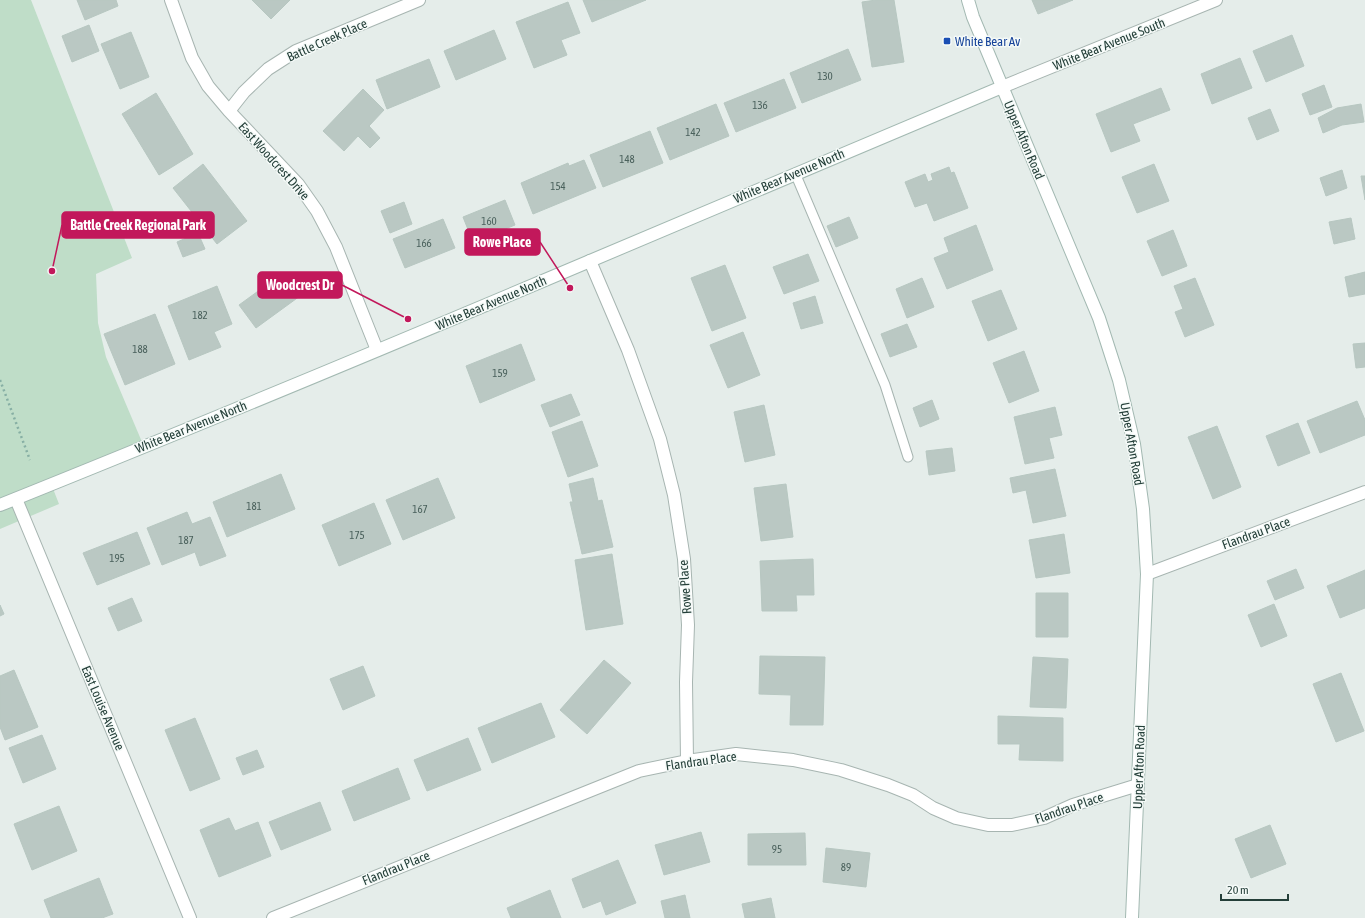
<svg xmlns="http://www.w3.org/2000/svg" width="1365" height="918" viewBox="0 0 1365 918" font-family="'Asap Condensed',sans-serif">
  <rect width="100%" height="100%" fill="#e5edea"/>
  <path fill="#bfddc8" d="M 0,0 L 31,0 L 132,258 L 96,274 L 98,323 L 106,357 L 142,442 L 50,481 L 59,504 L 0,529 Z"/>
  <path fill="#bac8c3" stroke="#b7c7c1" d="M 77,0 L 116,0 L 118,6 L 85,20 Z
    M 252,0 L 290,0 L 271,19 Z
    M 583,0 L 646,0 L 592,22 Z
    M 876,0 L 894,0 L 904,62 L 872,67 L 862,2 Z
    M 1032,0 L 1073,0 L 1038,14 Z
    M 568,2 L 580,33 L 561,40 L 567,55 L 534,68 L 516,22 Z
    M 89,25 L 99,51 L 72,62 L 62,36 Z
    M 494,30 L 506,59 L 456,80 L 444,51 Z
    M 131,32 L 149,77 L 120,89 L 101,44 Z
    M 1292,35 L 1304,66 L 1266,82 L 1253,51 Z
    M 848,49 L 861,80 L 802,103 L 790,73 Z
    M 1240,58 L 1252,88 L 1212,104 L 1201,74 Z
    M 429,59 L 440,87 L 387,109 L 376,80 Z
    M 784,79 L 796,108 L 736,132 L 724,103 Z
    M 1324,85 L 1332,107 L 1310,115 L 1302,94 Z
    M 1161,88 L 1170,110 L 1133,124 L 1140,141 L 1111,152 L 1096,114 Z
    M 363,89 L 384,110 L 369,126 L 380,138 L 370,148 L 358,136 L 344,151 L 323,131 Z
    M 156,93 L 193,154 L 159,175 L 122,114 Z
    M 716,104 L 729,136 L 670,160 L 657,128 Z
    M 1361,104 L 1364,122 L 1342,125 L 1323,133 L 1318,118 L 1337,108 Z
    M 1270,109 L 1279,131 L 1257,140 L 1248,118 Z
    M 650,131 L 663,163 L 603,187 L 590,155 Z
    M 584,160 L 596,188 L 533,214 L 521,183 L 568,163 L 569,166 Z
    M 203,164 L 247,221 L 217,244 L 173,188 Z
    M 1154,164 L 1169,201 L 1137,213 L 1122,177 Z
    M 949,167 L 951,173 L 954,172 L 968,208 L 934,221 L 927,203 L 915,207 L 905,182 L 925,174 L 928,182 L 933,180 L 931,174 Z
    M 1342,170 L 1347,188 L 1326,196 L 1320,178 Z
    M 1361,176 L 1365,176 L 1365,200 Z
    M 505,200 L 515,225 L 473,242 L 463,217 Z
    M 404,202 L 412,224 L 390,233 L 381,211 Z
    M 849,217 L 858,238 L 836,247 L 827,226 Z
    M 1351,218 L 1355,239 L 1334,244 L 1329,222 Z
    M 443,219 L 455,248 L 405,268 L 393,239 Z
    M 976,225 L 993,270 L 947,289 L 934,258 L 949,252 L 944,238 Z
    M 1173,230 L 1187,266 L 1162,276 L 1147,241 Z
    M 198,233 L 205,249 L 183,257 L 177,242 Z
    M 808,254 L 819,281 L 784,294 L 773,267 Z
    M 725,265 L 746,318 L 712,331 L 691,278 Z
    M 1365,272 L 1365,294 L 1349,297 L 1345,277 Z
    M 283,273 L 300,296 L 256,328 L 239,305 Z
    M 922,278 L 934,307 L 907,318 L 896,289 Z
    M 1195,278 L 1214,325 L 1185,337 L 1175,312 L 1183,309 L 1174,286 Z
    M 217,286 L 232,324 L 214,332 L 221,347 L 189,360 L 168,306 Z
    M 1001,290 L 1017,329 L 988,341 L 972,301 Z
    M 815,296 L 823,323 L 801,329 L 793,303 Z
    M 155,314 L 175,364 L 125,385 L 104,334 Z
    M 907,324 L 917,347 L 890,357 L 881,334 Z
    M 743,332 L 760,375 L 728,388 L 710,345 Z
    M 1365,343 L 1365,367 L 1356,368 L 1353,344 Z
    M 521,344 L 535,380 L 480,403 L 466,366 Z
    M 1024,351 L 1039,391 L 1009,403 L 993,363 Z
    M 571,394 L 580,415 L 550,427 L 541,405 Z
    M 932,400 L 939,419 L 920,427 L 913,408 Z
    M 1357,401 L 1365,420 L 1365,435 L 1320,453 L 1307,421 Z
    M 764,405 L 775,455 L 745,462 L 734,412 Z
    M 1055,407 L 1062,435 L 1049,438 L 1054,458 L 1025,464 L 1014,417 Z
    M 582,421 L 598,466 L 568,477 L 552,432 Z
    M 1298,423 L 1310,453 L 1278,466 L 1266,436 Z
    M 1217,426 L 1241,487 L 1213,499 L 1188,437 Z
    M 952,448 L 955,471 L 929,475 L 926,451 Z
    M 1055,469 L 1066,516 L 1033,523 L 1026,490 L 1013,493 L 1010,478 Z
    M 281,474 L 295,509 L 227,537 L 213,502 Z
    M 438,478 L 455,518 L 403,540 L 386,500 Z
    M 593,478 L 598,501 L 602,500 L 613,547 L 582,554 L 570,502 L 573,502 L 569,484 Z
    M 786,484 L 793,537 L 761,541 L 754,488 Z
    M 374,503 L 391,544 L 339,566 L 322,525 Z
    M 187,512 L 192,524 L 210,517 L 226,556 L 200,566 L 195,552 L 162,565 L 147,528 Z
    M 137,532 L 150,564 L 97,585 L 83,553 Z
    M 1064,534 L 1070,573 L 1036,578 L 1029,540 Z
    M 612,554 L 623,624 L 586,630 L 575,560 Z
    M 813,559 L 814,595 L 796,595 L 797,611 L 762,611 L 760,561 Z
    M 1296,569 L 1304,588 L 1275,600 L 1267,581 Z
    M 1365,570 L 1365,608 L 1340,618 L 1327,586 Z
    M 1036,593 L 1068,593 L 1068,637 L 1036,637 Z
    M 132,598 L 142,621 L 118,631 L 108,608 Z
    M 1274,604 L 1287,636 L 1261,647 L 1248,615 Z
    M 0,605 L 4,614 L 0,616 Z
    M 760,656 L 825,657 L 823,725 L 790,725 L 791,695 L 759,694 Z
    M 1033,657 L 1068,659 L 1066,708 L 1030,707 Z
    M 604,660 L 631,683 L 587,734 L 560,710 Z
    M 363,666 L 375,696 L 343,710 L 330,679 Z
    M 14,670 L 38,727 L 5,740 L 0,727 L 0,676 Z
    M 1341,673 L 1364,731 L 1336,742 L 1313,684 Z
    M 541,703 L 555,737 L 492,763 L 478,728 Z
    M 998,716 L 1063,718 L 1063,761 L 1019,760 L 1020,744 L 998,744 Z
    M 195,718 L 220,779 L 190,791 L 165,730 Z
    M 42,735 L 56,769 L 23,783 L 9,748 Z
    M 468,738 L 481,770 L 427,791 L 414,760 Z
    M 257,750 L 264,767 L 243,775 L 236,758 Z
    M 398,768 L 410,799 L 354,821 L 342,791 Z
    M 320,802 L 331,830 L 281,850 L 269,822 Z
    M 59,806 L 77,851 L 32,870 L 14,824 Z
    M 229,818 L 235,831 L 258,822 L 271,856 L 219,877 L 200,830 Z
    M 1270,825 L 1286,864 L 1251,878 L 1235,839 Z
    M 701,832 L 710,862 L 664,875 L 655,845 Z
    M 805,833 L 806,865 L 748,865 L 748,834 Z
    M 826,848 L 870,853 L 866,887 L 823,882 Z
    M 618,860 L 636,903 L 606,915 L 601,901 L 583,908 L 572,879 Z
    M 99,878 L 113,914 L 102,918 L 51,918 L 44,900 Z
    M 550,890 L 561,918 L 511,918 L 507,908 Z
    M 685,895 L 690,918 L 665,918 L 661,901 Z
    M 771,898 L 775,918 L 745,918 L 742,904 Z"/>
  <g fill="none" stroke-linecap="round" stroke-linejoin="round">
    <g stroke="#a7b5b1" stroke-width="11">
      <path id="lane" d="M 795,173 L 885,385 L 908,457"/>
    </g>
    <g stroke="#a7b5b1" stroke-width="14">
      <path id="street" d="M 171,0 L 192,58 L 208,86 L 229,111 L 298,184 L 317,211 L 336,247 L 377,350
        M 1002,87 L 1216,0
        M 229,111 L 244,92 L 268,69 L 296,51 L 419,0
        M 590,261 L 628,350 L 660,439 L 674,495 L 684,559 L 688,625 L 686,682 L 687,761
        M 16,499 L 190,918
        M 1147,574 L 1365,492
        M 273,918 L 639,771 L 687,761 L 736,754 L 793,760 L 841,770 L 888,785 L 913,795 L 933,808 L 956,818 L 988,825 L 1012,825 L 1044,818 L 1073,805 L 1138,785"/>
    </g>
    <g stroke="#a3b9b2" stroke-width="14">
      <path id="secondary" d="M 968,0 L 973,17 L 1099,318 L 1119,380 L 1134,444 L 1143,509 L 1147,574 L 1132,918
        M 0,505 C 197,426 394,344 590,261 C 727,203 864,144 1002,87"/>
    </g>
    <path stroke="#87afa4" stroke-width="2.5" stroke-dasharray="2 3" stroke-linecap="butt" d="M 0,380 L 30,460"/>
    <use href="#lane" stroke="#fff" stroke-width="9"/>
    <use href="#street" stroke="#fff" stroke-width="12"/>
    <use href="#secondary" stroke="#fff" stroke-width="12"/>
  </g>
  <rect fill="#1a4fb4" stroke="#f5faf8" stroke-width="1.5" x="943" y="37" width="8" height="8" rx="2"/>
  <g text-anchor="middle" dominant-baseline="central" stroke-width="3" stroke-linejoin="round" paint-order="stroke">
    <g font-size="11" fill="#4a615c">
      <text x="825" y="76">130</text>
      <text x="760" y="105">136</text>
      <text x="693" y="132">142</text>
      <text x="627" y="159">148</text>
      <text x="558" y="186">154</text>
      <text x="489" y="221">160</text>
      <text x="424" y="243">166</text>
      <text x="200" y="315">182</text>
      <text x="140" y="349">188</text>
      <text x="500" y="373">159</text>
      <text x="254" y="506">181</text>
      <text x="420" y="509">167</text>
      <text x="357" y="535">175</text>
      <text x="186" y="540">187</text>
      <text x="117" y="558">195</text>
      <text x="777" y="849">95</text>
      <text x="846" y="867">89</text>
    </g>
    <g font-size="13" fill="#243f39" stroke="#f5faf8">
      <text transform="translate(327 40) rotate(-24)">Battle Creek Place</text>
      <text transform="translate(1109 44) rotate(-22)">White Bear Avenue South</text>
      <text transform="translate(1024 140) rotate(67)">Upper Afton Road</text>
      <text transform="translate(274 161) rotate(48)">East Woodcrest Drive</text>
      <text transform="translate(789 176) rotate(-23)">White Bear Avenue North</text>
      <text transform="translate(491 303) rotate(-23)">White Bear Avenue North</text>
      <text transform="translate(191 427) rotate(-22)">White Bear Avenue North</text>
      <text transform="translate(1132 444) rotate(80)">Upper Afton Road</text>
      <text transform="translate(1256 533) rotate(-20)">Flandrau Place</text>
      <text transform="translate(685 587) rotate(-94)">Rowe Place</text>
      <text transform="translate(103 708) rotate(67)">East Louise Avenue</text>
      <text transform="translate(701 761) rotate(-8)">Flandrau Place</text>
      <text transform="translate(1139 767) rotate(-88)">Upper Afton Road</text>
      <text transform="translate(1069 808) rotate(-19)">Flandrau Place</text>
      <text transform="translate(396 868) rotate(-22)">Flandrau Place</text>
    </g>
    <g font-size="13" fill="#164399" stroke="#f5faf8" text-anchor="start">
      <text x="955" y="41">White Bear Av</text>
    </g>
  </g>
  <path fill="none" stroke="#c2185b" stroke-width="1.5" d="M52 271L62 225M570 288L540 242M408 319L342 285"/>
  <g fill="#c2185b" stroke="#f5faf8" stroke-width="1.5">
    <circle cx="52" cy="271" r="4"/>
    <circle cx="570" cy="288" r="4"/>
    <circle cx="408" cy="319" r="4"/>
  </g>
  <g fill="#c2185b" stroke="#c2185b" stroke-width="1.5">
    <rect x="62" y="212" width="152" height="26" rx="4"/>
    <rect x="465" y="229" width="75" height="26" rx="4"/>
    <rect x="258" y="272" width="84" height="26" rx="4"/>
  </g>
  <g font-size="14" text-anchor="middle" font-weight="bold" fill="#fff">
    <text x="138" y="230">Battle Creek Regional Park</text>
    <text x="502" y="247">Rowe Place</text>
    <text x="300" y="290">Woodcrest Dr</text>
  </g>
  <path d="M1221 894v6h67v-6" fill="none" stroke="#243f39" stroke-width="2"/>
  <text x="1227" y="894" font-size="12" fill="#243f39" stroke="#f5faf8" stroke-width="3" paint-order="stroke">20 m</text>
</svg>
